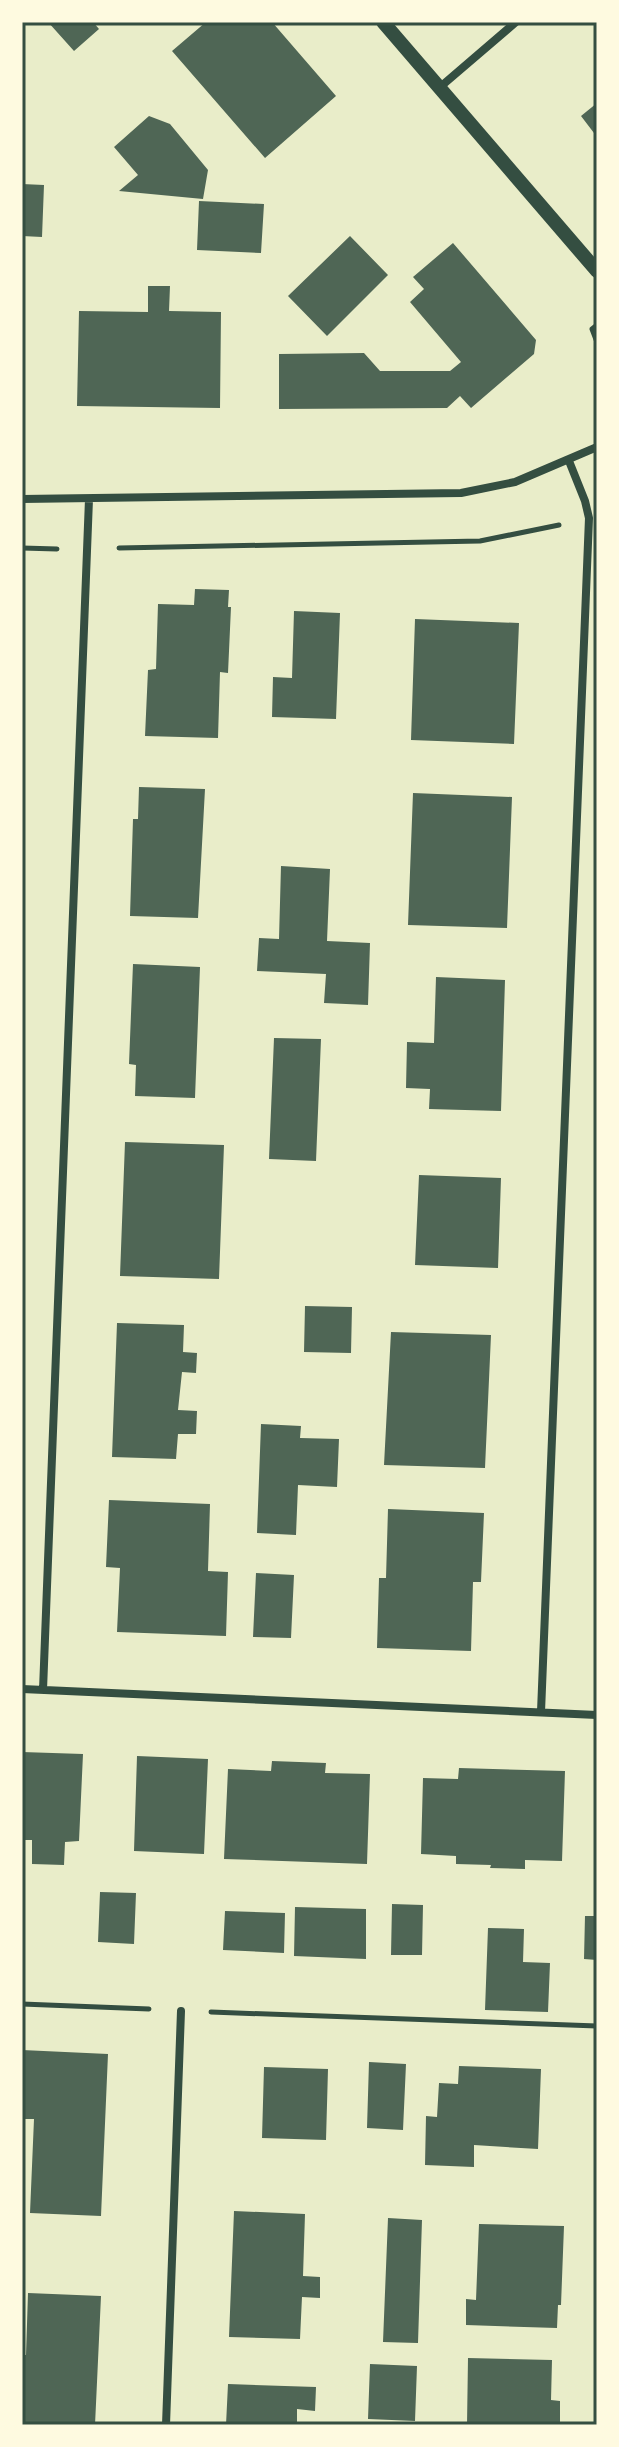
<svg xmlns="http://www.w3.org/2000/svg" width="619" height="2447" viewBox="0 0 619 2447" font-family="Manrope,sans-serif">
  <rect width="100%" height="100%" fill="#e9edc9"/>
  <path fill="#4f6655" d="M 48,22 L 93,22 L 99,29 L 74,51 Z
    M 206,22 L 272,22 L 336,96 L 265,158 L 172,51 Z
    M 597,103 L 597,137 L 581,116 Z
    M 149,116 L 170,124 L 208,170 L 203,199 L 119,191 L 138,175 L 114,147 Z
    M 22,184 L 44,185 L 42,237 L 22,236 Z
    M 199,201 L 264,204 L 261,253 L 197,250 Z
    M 350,236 L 388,275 L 327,336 L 288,296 Z
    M 453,243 L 536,340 L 534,354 L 471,408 L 460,396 L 447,408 L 279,409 L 279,354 L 364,353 L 380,371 L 450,371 L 461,362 L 410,302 L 424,289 L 413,277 Z
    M 148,286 L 170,286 L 169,311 L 221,312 L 220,408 L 77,406 L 79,311 L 148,312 Z
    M 195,589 L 229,590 L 228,607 L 231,607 L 228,673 L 220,672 L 218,738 L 145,736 L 148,670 L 156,669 L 158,604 L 194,605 Z
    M 294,611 L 340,613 L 336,719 L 272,717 L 273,677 L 292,678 Z
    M 415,619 L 519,623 L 514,744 L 411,740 Z
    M 139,787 L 205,789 L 198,918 L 130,916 L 133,819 L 138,819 Z
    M 413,793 L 512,797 L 507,928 L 408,925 Z
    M 281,866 L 330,869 L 327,941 L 370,943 L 368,1005 L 324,1003 L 326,974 L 257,971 L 259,938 L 279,939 Z
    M 133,964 L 200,967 L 195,1098 L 135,1096 L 136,1065 L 129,1064 Z
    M 436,977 L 505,980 L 501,1111 L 429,1109 L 430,1089 L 406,1088 L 407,1042 L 434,1043 Z
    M 274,1038 L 321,1039 L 316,1161 L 269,1159 Z
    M 125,1142 L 224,1145 L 219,1279 L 120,1276 Z
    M 419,1175 L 501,1178 L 498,1268 L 415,1265 Z
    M 305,1306 L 352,1307 L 351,1353 L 304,1352 Z
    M 117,1323 L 184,1325 L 183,1352 L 197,1353 L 196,1373 L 182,1372 L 178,1410 L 197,1411 L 196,1434 L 178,1434 L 176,1459 L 112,1457 Z
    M 391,1332 L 491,1335 L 485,1468 L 384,1465 Z
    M 261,1424 L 301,1426 L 300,1438 L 339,1439 L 337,1487 L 298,1485 L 296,1535 L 257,1533 Z
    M 109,1500 L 210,1504 L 208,1571 L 228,1572 L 226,1636 L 117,1632 L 120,1568 L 106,1567 Z
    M 388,1509 L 484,1513 L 481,1582 L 473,1582 L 471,1651 L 377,1648 L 379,1578 L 386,1578 Z
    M 256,1573 L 294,1575 L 291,1638 L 253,1637 Z
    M 22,1752 L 83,1754 L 79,1841 L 65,1842 L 64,1865 L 32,1864 L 32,1840 L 22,1840 Z
    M 137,1756 L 208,1759 L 204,1854 L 134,1851 Z
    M 272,1761 L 326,1763 L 325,1773 L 370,1774 L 367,1864 L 224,1859 L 228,1769 L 271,1771 Z
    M 459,1768 L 565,1771 L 562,1861 L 525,1860 L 525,1869 L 490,1868 L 491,1865 L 456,1864 L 456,1856 L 421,1854 L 423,1778 L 458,1779 Z
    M 100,1892 L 136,1893 L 134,1944 L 98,1942 Z
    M 392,1904 L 423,1905 L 422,1955 L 391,1955 Z
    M 295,1907 L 366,1909 L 366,1959 L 294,1956 Z
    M 225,1911 L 285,1913 L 284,1953 L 223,1950 Z
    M 585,1916 L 597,1916 L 597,1960 L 584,1959 Z
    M 488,1928 L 524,1929 L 523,1962 L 550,1963 L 548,2012 L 485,2010 Z
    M 22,2050 L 108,2054 L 101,2216 L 30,2213 L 34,2119 L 22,2119 Z
    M 369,2062 L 406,2064 L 403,2130 L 367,2128 Z
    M 459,2066 L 541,2069 L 538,2149 L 474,2145 L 474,2167 L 425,2165 L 426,2116 L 437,2117 L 439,2083 L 458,2084 Z
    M 264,2067 L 328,2069 L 326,2140 L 262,2138 Z
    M 234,2211 L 305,2214 L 303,2276 L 320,2277 L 320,2298 L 302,2297 L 300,2339 L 229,2337 Z
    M 388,2218 L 422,2220 L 418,2343 L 383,2342 Z
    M 479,2224 L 564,2226 L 561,2305 L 558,2305 L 557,2328 L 466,2325 L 466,2299 L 476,2300 Z
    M 28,2293 L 101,2296 L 95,2425 L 22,2424 L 22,2355 L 26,2355 Z
    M 468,2358 L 552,2360 L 551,2400 L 560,2401 L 560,2425 L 467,2425 Z
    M 370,2364 L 417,2366 L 415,2421 L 368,2419 Z
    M 228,2384 L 316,2387 L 315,2411 L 297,2409 L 297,2425 L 226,2425 Z"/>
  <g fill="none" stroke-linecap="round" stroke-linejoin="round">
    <path stroke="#344e41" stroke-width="5" d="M 597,325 L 592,329 L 597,342
      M 22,548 L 57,549
      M 119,548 L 480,541 L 559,525
      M 22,2004 L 149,2009
      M 211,2012 L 597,2026"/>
    <path stroke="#344e41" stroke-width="8" d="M 439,88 L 516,22
      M 22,499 L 461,493 L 515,482 L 597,447
      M 22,1689 L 597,1715
      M 43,1690 L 89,499
      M 541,1712 L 589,518 L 585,501 L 569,461
      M 166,2425 L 181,2011"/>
    <path stroke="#344e41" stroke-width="14" d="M 383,22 L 597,271"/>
  </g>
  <rect width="619" height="2447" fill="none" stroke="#fefae0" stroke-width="48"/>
  <rect x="24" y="24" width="571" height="2399" fill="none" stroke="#344e41" stroke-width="3"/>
</svg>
